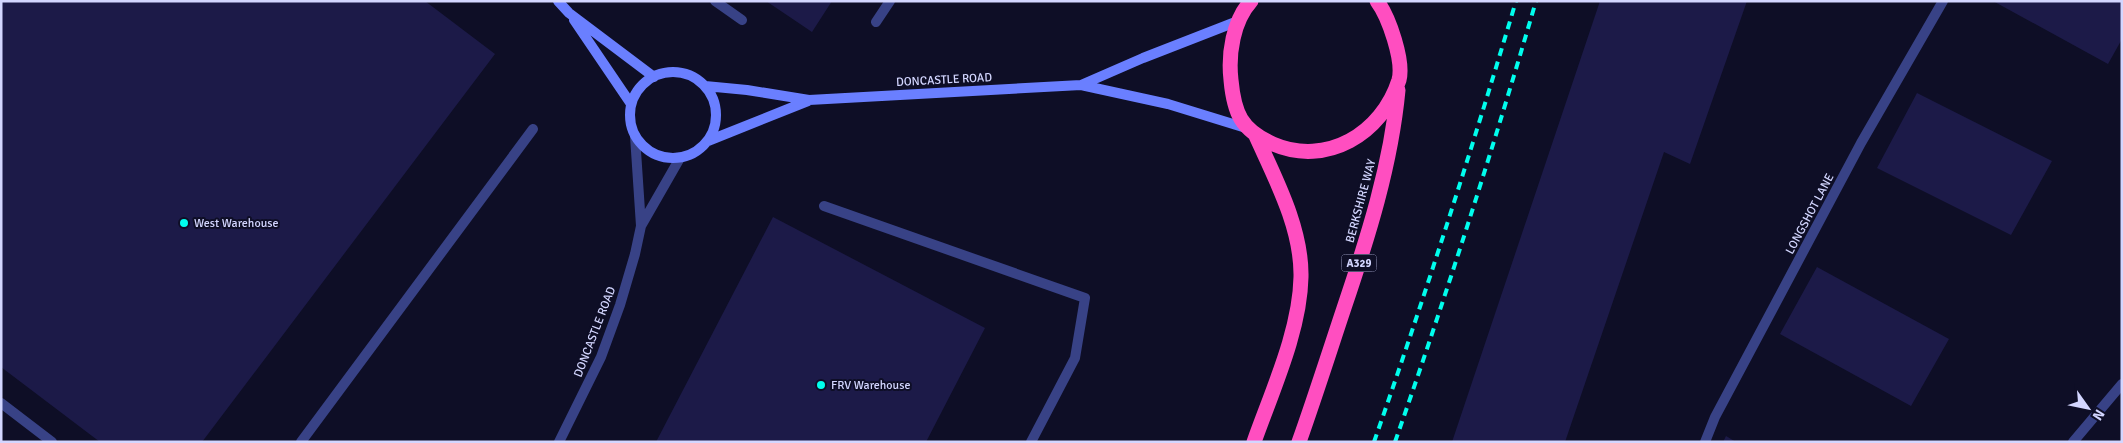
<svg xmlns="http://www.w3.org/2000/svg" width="2123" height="443" viewBox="0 0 2123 443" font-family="Signika,sans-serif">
  <rect width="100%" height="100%" fill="#0e0e26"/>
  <path fill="#1c1a48" d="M 1,1 L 425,1 L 495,54 L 202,442 L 100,442 L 1,367 Z
    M 766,1 L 832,1 L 812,32 Z
    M 1600,1 L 1747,1 L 1690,164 L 1664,152 L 1565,442 L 1452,442 Z
    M 1993,1 L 2122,1 L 2122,39 L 2108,64 Z
    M 1917,93 L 2052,161 L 2011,235 L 1877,168 Z
    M 773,217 L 985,328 L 926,442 L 656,442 Z
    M 1817,267 L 1949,339 L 1911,406 L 1780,334 Z
    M 1726,436 L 1736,442 L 1723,442 Z"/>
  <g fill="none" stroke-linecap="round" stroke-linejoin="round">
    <path stroke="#384286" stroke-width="10" d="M 715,1 L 742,20
      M 876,22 L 890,1
      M 824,206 L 1085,298 L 1075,358 L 1031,442
      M 1,403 L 52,442
      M 301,442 L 533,129
      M 2073,442 L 2122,384"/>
    <path stroke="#384286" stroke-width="10" d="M 641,226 L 680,158
      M 559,442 L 601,357 L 620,305 L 635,254 L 641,226 L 635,136
      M 1705,442 L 1715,417 L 1861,143 L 1943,1"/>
    <path stroke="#6a7fff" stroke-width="10" d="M 558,1 L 569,13 L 654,77
      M 574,20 L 631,104
      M630 115a43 43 0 1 1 86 0a43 43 0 1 1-86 0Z
      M 1081,85 L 1143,58 L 1238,21
      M 705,86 L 747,90 L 809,100 L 1081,85 L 1168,104 L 1246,128
      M 708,141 L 808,101"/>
    <path stroke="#ff4ec0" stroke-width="15" d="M 1251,1 C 1233,21 1228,54 1231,80 C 1234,113 1241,130 1273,144 C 1326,167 1382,134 1399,80 C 1404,61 1389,17 1377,1
      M 1254,442 C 1272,391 1300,331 1301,277 C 1302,229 1276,180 1256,136
      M 1299,442 C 1315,397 1329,353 1344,308 C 1368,237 1391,165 1398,90"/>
    <path stroke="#00feee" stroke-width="4" stroke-dasharray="8 6" stroke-linecap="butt" d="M 1374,442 C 1425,296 1472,149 1516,1
      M 1395,442 C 1446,296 1493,149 1536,1"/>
  </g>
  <g fill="#00feee" stroke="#0e0e26" stroke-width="2">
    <circle cx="184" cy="223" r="5"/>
    <circle cx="821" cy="385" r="5"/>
  </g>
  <g text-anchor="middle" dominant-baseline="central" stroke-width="4" stroke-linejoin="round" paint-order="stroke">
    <rect fill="#0e0e26" stroke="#989abe" stroke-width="1" x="1341.5" y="254.5" width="35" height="17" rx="4"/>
    <g font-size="11" font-weight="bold" fill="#d3d6ff">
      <text x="1359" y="263">A329</text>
    </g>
    <g font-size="12" fill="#d3d6ff" stroke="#0e0e26">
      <text transform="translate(944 80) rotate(-3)">DONCASTLE ROAD</text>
      <text transform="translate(1361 201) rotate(-75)">BERKSHIRE WAY</text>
      <text transform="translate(1810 214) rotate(-62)">LONGSHOT LANE</text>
      <text transform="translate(595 332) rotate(-69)">DONCASTLE ROAD</text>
    </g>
    <g font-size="12" fill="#d3d6ff" stroke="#0e0e26" text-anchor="start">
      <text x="194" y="223">West Warehouse</text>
      <text x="831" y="385">FRV Warehouse</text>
    </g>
  </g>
  <rect width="2123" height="443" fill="none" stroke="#d3d6ff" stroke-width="5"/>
  <g transform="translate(2088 408) rotate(123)" stroke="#0e0e26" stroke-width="4" paint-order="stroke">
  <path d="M0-4L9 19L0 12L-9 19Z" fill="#d3d6ff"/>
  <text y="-8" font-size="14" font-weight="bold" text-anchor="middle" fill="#d3d6ff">N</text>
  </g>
</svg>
